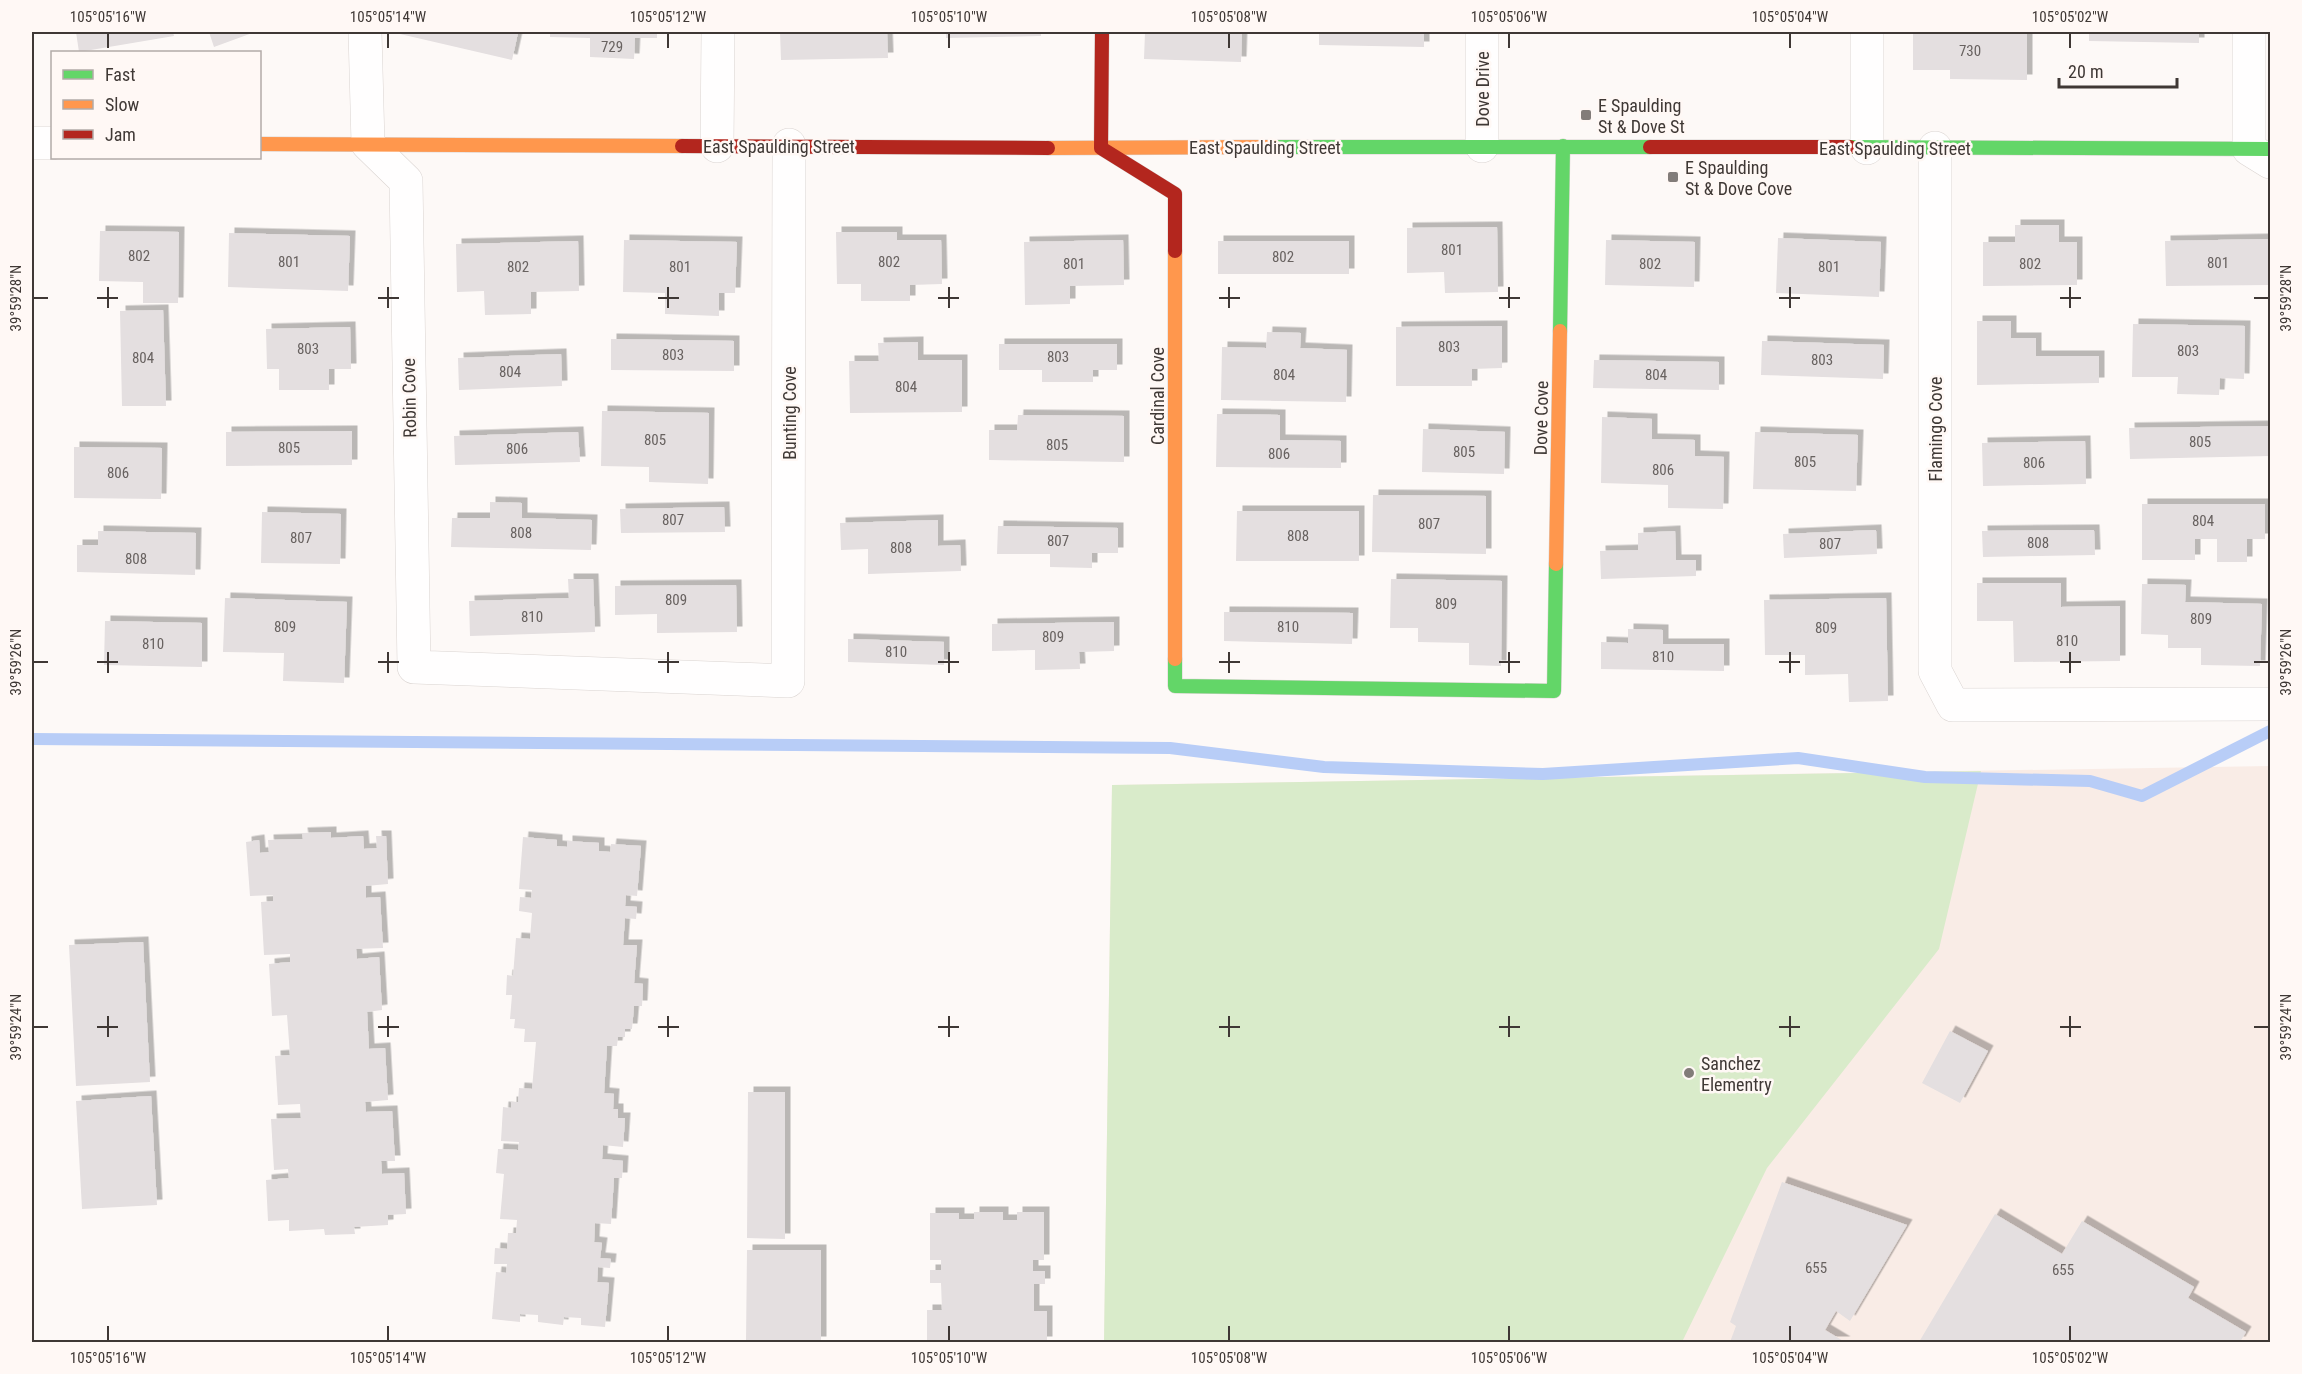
<svg xmlns="http://www.w3.org/2000/svg" width="2302" height="1374" viewBox="0 0 2302 1374" font-family="'Roboto Condensed',sans-serif">
  <defs>
    <filter id="shadow"><feDropShadow dx="5.5" dy="-5.5" stdDeviation="0" flood-color="#0004"/></filter>
  </defs>
  <rect width="100%" height="100%" fill="#fdf9f7"/>
  <path fill="#f9ece6" d="M 2270,766 L 2270,1342 L 1104,1342 L 1112,785 Z"/>
  <path fill="#d9ebca" d="M 1981,771 L 1939,949 L 1767,1168 L 1682,1342 L 1104,1342 L 1112,785 Z"/>
  <g fill="none" stroke-linecap="round" stroke-linejoin="round">
    <path stroke="#b8cdf7" stroke-width="12" d="M 32,739 L 1170,748 L 1324,767 L 1543,774 L 1798,758 L 1925,777 L 2090,781 L 2142,796 L 2270,731"/>
  </g>
  <path fill="#e4dfe0" filter="url(#shadow)" d="M 76,32 L 173,32 L 174,36 L 79,52 Z
    M 209,32 L 255,32 L 214,47 Z
    M 401,32 L 511,32 L 518,33 L 512,60 L 400,34 Z
    M 550,32 L 657,32 L 657,38 L 635,38 L 634,59 L 590,57 L 590,38 L 550,37 Z
    M 780,32 L 887,32 L 888,58 L 781,60 Z
    M 946,32 L 1041,32 L 1041,36 L 946,38 Z
    M 1145,32 L 1242,32 L 1241,62 L 1144,59 Z
    M 1319,32 L 1424,32 L 1424,47 L 1319,45 Z
    M 1913,32 L 2027,32 L 2027,80 L 1950,79 L 1950,70 L 1913,70 Z
    M 2089,32 L 2199,32 L 2199,43 L 2089,41 Z
    M 2015,225 L 2059,225 L 2059,242 L 2077,242 L 2077,285 L 1983,286 L 1983,242 L 2015,242 Z
    M 1497,227 L 1498,292 L 1445,293 L 1444,272 L 1407,273 L 1407,228 Z
    M 100,231 L 179,232 L 178,303 L 143,303 L 143,282 L 99,281 Z
    M 836,232 L 897,232 L 897,240 L 941,240 L 942,284 L 910,285 L 910,301 L 861,301 L 861,284 L 837,284 Z
    M 229,233 L 350,236 L 348,291 L 228,287 Z
    M 1778,238 L 1881,242 L 1879,297 L 1776,293 Z
    M 2269,239 L 2270,285 L 2166,286 L 2165,241 Z
    M 624,240 L 737,242 L 735,293 L 719,293 L 719,316 L 665,314 L 665,293 L 623,292 Z
    M 1123,240 L 1124,285 L 1070,286 L 1070,304 L 1025,305 L 1024,242 Z
    M 1606,240 L 1695,242 L 1694,287 L 1605,285 Z
    M 578,241 L 579,291 L 531,292 L 531,314 L 485,315 L 484,291 L 457,292 L 456,244 Z
    M 1218,241 L 1349,241 L 1349,274 L 1218,274 Z
    M 163,310 L 166,406 L 122,406 L 120,311 Z
    M 1977,321 L 2011,321 L 2011,338 L 2036,338 L 2036,356 L 2099,356 L 2099,383 L 1977,385 Z
    M 2133,324 L 2245,326 L 2244,379 L 2220,378 L 2219,395 L 2177,394 L 2178,377 L 2132,377 Z
    M 1502,326 L 1502,368 L 1472,369 L 1472,386 L 1396,386 L 1396,327 Z
    M 350,327 L 351,369 L 329,369 L 329,390 L 279,390 L 279,369 L 267,369 L 266,329 Z
    M 1267,332 L 1301,333 L 1300,348 L 1347,350 L 1346,402 L 1221,400 L 1222,347 L 1266,348 Z
    M 611,339 L 734,341 L 734,371 L 611,370 Z
    M 1762,341 L 1884,345 L 1883,379 L 1761,375 Z
    M 918,342 L 918,360 L 962,360 L 962,412 L 850,413 L 849,361 L 879,361 L 878,343 Z
    M 999,344 L 1117,344 L 1117,370 L 1093,370 L 1093,382 L 1042,382 L 1042,370 L 999,370 Z
    M 561,354 L 562,386 L 459,390 L 458,358 Z
    M 1594,360 L 1719,362 L 1719,390 L 1593,388 Z
    M 602,411 L 709,413 L 708,484 L 649,482 L 649,467 L 601,466 Z
    M 1217,414 L 1280,415 L 1280,440 L 1341,441 L 1341,468 L 1216,467 Z
    M 1018,415 L 1124,416 L 1124,462 L 989,460 L 989,430 L 1017,430 Z
    M 1602,417 L 1652,419 L 1652,439 L 1695,440 L 1695,456 L 1724,457 L 1723,509 L 1668,508 L 1668,485 L 1601,483 Z
    M 2270,426 L 2270,456 L 2130,459 L 2129,428 Z
    M 1423,429 L 1505,432 L 1504,474 L 1422,472 Z
    M 352,431 L 352,465 L 226,466 L 226,432 Z
    M 578,432 L 580,462 L 455,465 L 454,436 Z
    M 1755,432 L 1858,435 L 1856,491 L 1753,489 Z
    M 2085,441 L 2086,484 L 1983,486 L 1982,443 Z
    M 74,447 L 162,448 L 161,499 L 74,498 Z
    M 1373,495 L 1486,496 L 1486,554 L 1372,552 Z
    M 490,502 L 522,503 L 522,518 L 592,520 L 591,550 L 451,547 L 452,518 L 490,518 Z
    M 2142,504 L 2265,504 L 2265,539 L 2247,539 L 2247,562 L 2217,562 L 2217,539 L 2195,539 L 2195,560 L 2142,560 Z
    M 724,507 L 725,532 L 621,533 L 620,509 Z
    M 1237,511 L 1359,511 L 1359,561 L 1236,561 Z
    M 262,512 L 341,514 L 340,564 L 261,563 Z
    M 938,520 L 938,546 L 960,545 L 961,571 L 868,574 L 868,549 L 841,550 L 840,523 Z
    M 998,526 L 1118,528 L 1118,553 L 1092,553 L 1092,568 L 1050,567 L 1050,554 L 997,554 Z
    M 1876,530 L 1877,554 L 1784,558 L 1783,534 Z
    M 2094,530 L 2095,555 L 1983,557 L 1982,531 Z
    M 98,531 L 196,533 L 195,575 L 77,572 L 77,545 L 98,545 Z
    M 1675,531 L 1676,560 L 1696,560 L 1696,576 L 1601,579 L 1600,551 L 1638,550 L 1638,533 Z
    M 568,579 L 593,579 L 595,632 L 470,636 L 469,601 L 569,598 Z
    M 1391,579 L 1502,581 L 1501,666 L 1469,665 L 1469,643 L 1418,642 L 1418,628 L 1390,628 Z
    M 1977,583 L 2061,583 L 2061,607 L 2120,606 L 2120,661 L 2014,662 L 2013,621 L 1977,621 Z
    M 2142,584 L 2186,585 L 2185,602 L 2262,604 L 2260,666 L 2201,665 L 2201,648 L 2168,648 L 2168,635 L 2141,634 Z
    M 736,585 L 737,632 L 657,633 L 657,614 L 615,615 L 615,586 Z
    M 225,598 L 347,602 L 344,683 L 283,681 L 284,653 L 223,652 Z
    M 1886,598 L 1888,701 L 1849,702 L 1848,674 L 1805,675 L 1805,655 L 1765,655 L 1764,600 Z
    M 1224,612 L 1353,613 L 1352,644 L 1224,641 Z
    M 105,621 L 202,623 L 202,667 L 104,665 Z
    M 1114,622 L 1114,651 L 1079,652 L 1080,669 L 1035,670 L 1035,650 L 992,651 L 992,624 Z
    M 1628,629 L 1663,630 L 1663,644 L 1724,644 L 1724,671 L 1601,669 L 1601,642 L 1628,643 Z
    M 848,639 L 944,642 L 944,665 L 848,662 Z
    M 331,832 L 331,838 L 363,836 L 364,849 L 377,848 L 376,836 L 386,836 L 388,884 L 366,886 L 366,898 L 380,897 L 383,948 L 356,949 L 357,959 L 379,957 L 382,1010 L 367,1012 L 369,1049 L 385,1048 L 388,1100 L 365,1102 L 366,1112 L 392,1111 L 395,1161 L 381,1161 L 382,1174 L 404,1173 L 406,1214 L 388,1215 L 388,1225 L 354,1227 L 355,1234 L 325,1235 L 324,1229 L 289,1231 L 289,1220 L 268,1221 L 266,1180 L 289,1178 L 288,1169 L 274,1170 L 271,1119 L 301,1118 L 300,1104 L 278,1105 L 275,1056 L 290,1055 L 287,1015 L 272,1016 L 269,964 L 290,962 L 290,954 L 264,955 L 261,902 L 273,901 L 273,895 L 250,896 L 246,842 L 259,840 L 260,853 L 269,852 L 268,840 L 303,839 L 302,833 Z
    M 523,837 L 557,840 L 557,846 L 567,847 L 567,841 L 599,843 L 599,851 L 610,852 L 611,844 L 641,846 L 637,896 L 626,895 L 625,906 L 637,907 L 636,919 L 625,918 L 623,945 L 637,945 L 634,983 L 643,984 L 642,1006 L 634,1006 L 632,1029 L 625,1029 L 625,1037 L 618,1037 L 617,1046 L 607,1046 L 604,1093 L 614,1094 L 613,1109 L 618,1109 L 618,1118 L 625,1118 L 623,1147 L 603,1145 L 602,1159 L 623,1161 L 622,1178 L 614,1178 L 611,1224 L 595,1223 L 594,1242 L 602,1243 L 600,1258 L 611,1259 L 610,1268 L 598,1267 L 597,1282 L 609,1283 L 605,1327 L 581,1325 L 581,1318 L 564,1317 L 563,1325 L 538,1322 L 538,1315 L 520,1314 L 520,1322 L 492,1319 L 496,1272 L 506,1273 L 507,1264 L 494,1264 L 495,1248 L 507,1249 L 508,1233 L 516,1233 L 517,1220 L 500,1219 L 504,1174 L 496,1173 L 498,1149 L 518,1150 L 519,1142 L 501,1141 L 503,1107 L 511,1108 L 511,1102 L 518,1102 L 519,1088 L 532,1089 L 536,1042 L 524,1042 L 525,1029 L 514,1028 L 515,1019 L 510,1019 L 512,995 L 506,995 L 507,975 L 513,976 L 516,938 L 530,939 L 532,913 L 519,911 L 520,897 L 531,898 L 532,890 L 519,889 Z
    M 143,942 L 150,1082 L 76,1086 L 69,945 Z
    M 1950,1031 L 1988,1051 L 1960,1103 L 1922,1083 Z
    M 748,1092 L 785,1092 L 785,1239 L 747,1238 Z
    M 151,1096 L 157,1205 L 82,1209 L 76,1101 Z
    M 1782,1182 L 1907,1225 L 1850,1321 L 1836,1311 L 1825,1330 L 1845,1342 L 1730,1342 L 1736,1326 L 1730,1322 Z
    M 974,1212 L 1003,1212 L 1003,1220 L 1017,1220 L 1017,1212 L 1044,1212 L 1044,1260 L 1033,1260 L 1033,1271 L 1045,1271 L 1045,1284 L 1034,1284 L 1034,1311 L 1047,1311 L 1047,1342 L 927,1342 L 927,1310 L 942,1310 L 941,1283 L 930,1283 L 930,1270 L 941,1270 L 941,1260 L 930,1260 L 930,1213 L 959,1213 L 959,1219 L 974,1219 Z
    M 1995,1214 L 2062,1254 L 2082,1221 L 2194,1287 L 2188,1298 L 2246,1332 L 2240,1342 L 1919,1342 Z
    M 747,1250 L 821,1250 L 821,1342 L 746,1342 Z"/>
  <g fill="none" stroke-linecap="round" stroke-linejoin="round">
    <g stroke="#dad4d1" stroke-width="34">
      <path id="street" d="M 365,32 L 368,144 L 406,181 L 414,667 L 788,681 L 789,145
        M 2249,32 L 2249,149 L 2270,162
        M 32,143 L 52,143
        M 717,146 L 718,32
        M 1482,146 L 1482,32
        M 1867,148 L 1867,32
        M 1935,148 L 1935,671 L 1953,705 L 2270,704"/>
    </g>
    <g stroke="#dad4d1" stroke-width="15">
      <path id="fast" d="M 1274,147 L 1650,147
        M 1850,147 L 2270,149
        M 1560,331 L 1563,146
        M 1175,659 L 1175,686 L 1554,691 L 1556,564"/>
    </g>
    <g stroke="#dad4d1" stroke-width="15">
      <path id="slow" d="M 260,144 L 682,146
        M 1048,148 L 1274,147
        M 1175,251 L 1175,659
        M 1556,564 L 1560,331"/>
    </g>
    <g stroke="#dad4d1" stroke-width="15">
      <path id="jam" d="M 1102,32 L 1101,148 L 1175,194 L 1175,251
        M 682,146 L 1048,148
        M 1650,147 L 1850,147"/>
    </g>
    <use href="#street" stroke="#fffefe" stroke-width="33"/>
    <use href="#fast" stroke="#63d668" stroke-width="14"/>
    <use href="#slow" stroke="#ff974d" stroke-width="14"/>
    <use href="#jam" stroke="#b3261e" stroke-width="14"/>
  </g>
  <path fill="none" stroke="#3f3835" stroke-width="2" d="M 108,33 L 108,48M 388,33 L 388,48M 668,33 L 668,48M 949,33 L 949,48M 1229,33 L 1229,48M 1509,33 L 1509,48M 1790,33 L 1790,48M 2070,33 L 2070,48M 108,287 L 108,308M 388,287 L 388,308M 668,287 L 668,308M 949,287 L 949,308M 1229,287 L 1229,308M 1509,287 L 1509,308M 1790,287 L 1790,308M 2070,287 L 2070,308M 33,298 L 48,298M 97,298 L 118,298M 378,298 L 399,298M 658,298 L 679,298M 938,298 L 959,298M 1219,298 L 1240,298M 1499,298 L 1520,298M 1779,298 L 1800,298M 2060,298 L 2081,298M 2254,298 L 2269,298M 108,652 L 108,673M 388,652 L 388,673M 668,652 L 668,673M 949,652 L 949,673M 1229,652 L 1229,673M 1509,652 L 1509,673M 1790,652 L 1790,673M 2070,652 L 2070,673M 33,662 L 48,662M 97,662 L 118,662M 378,662 L 399,662M 658,662 L 679,662M 938,662 L 959,662M 1219,662 L 1240,662M 1499,662 L 1520,662M 1779,662 L 1800,662M 2060,662 L 2081,662M 2254,662 L 2269,662M 108,1016 L 108,1037M 388,1016 L 388,1037M 668,1016 L 668,1037M 949,1016 L 949,1037M 1229,1016 L 1229,1037M 1509,1016 L 1509,1037M 1790,1016 L 1790,1037M 2070,1016 L 2070,1037M 33,1027 L 48,1027M 97,1027 L 118,1027M 378,1027 L 399,1027M 658,1027 L 679,1027M 938,1027 L 959,1027M 1219,1027 L 1240,1027M 1499,1027 L 1520,1027M 1779,1027 L 1800,1027M 2060,1027 L 2081,1027M 2254,1027 L 2269,1027M 108,1326 L 108,1341M 388,1326 L 388,1341M 668,1326 L 668,1341M 949,1326 L 949,1341M 1229,1326 L 1229,1341M 1509,1326 L 1509,1341M 1790,1326 L 1790,1341M 2070,1326 L 2070,1341"/>
  <g fill="#827c79" stroke="#fff8f5" stroke-width="2">
    <rect x="1580" y="109" width="12" height="12" rx="3"/>
    <rect x="1667" y="171" width="12" height="12" rx="3"/>
    <circle cx="1689" cy="1073" r="6"/>
  </g>
  <g text-anchor="middle" dominant-baseline="central" stroke-width="5" stroke-linejoin="round" paint-order="stroke">
    <g font-size="15" fill="#686260">
      <text x="612" y="47">729</text>
      <text x="1970" y="51">730</text>
      <text x="1452" y="250">801</text>
      <text x="139" y="256">802</text>
      <text x="1283" y="257">802</text>
      <text x="289" y="262">801</text>
      <text x="889" y="262">802</text>
      <text x="2218" y="263">801</text>
      <text x="1074" y="264">801</text>
      <text x="1650" y="264">802</text>
      <text x="2030" y="264">802</text>
      <text x="518" y="267">802</text>
      <text x="680" y="267">801</text>
      <text x="1829" y="267">801</text>
      <text x="1449" y="347">803</text>
      <text x="308" y="349">803</text>
      <text x="2188" y="351">803</text>
      <text x="673" y="355">803</text>
      <text x="1058" y="357">803</text>
      <text x="143" y="358">804</text>
      <text x="1822" y="360">803</text>
      <text x="510" y="372">804</text>
      <text x="1284" y="375">804</text>
      <text x="1656" y="375">804</text>
      <text x="906" y="387">804</text>
      <text x="655" y="440">805</text>
      <text x="2200" y="442">805</text>
      <text x="1057" y="445">805</text>
      <text x="289" y="448">805</text>
      <text x="517" y="449">806</text>
      <text x="1464" y="452">805</text>
      <text x="1279" y="454">806</text>
      <text x="1805" y="462">805</text>
      <text x="2034" y="463">806</text>
      <text x="1663" y="470">806</text>
      <text x="118" y="473">806</text>
      <text x="673" y="520">807</text>
      <text x="2203" y="521">804</text>
      <text x="1429" y="524">807</text>
      <text x="521" y="533">808</text>
      <text x="1298" y="536">808</text>
      <text x="301" y="538">807</text>
      <text x="1058" y="541">807</text>
      <text x="2038" y="543">808</text>
      <text x="1830" y="544">807</text>
      <text x="901" y="548">808</text>
      <text x="136" y="559">808</text>
      <text x="676" y="600">809</text>
      <text x="1446" y="604">809</text>
      <text x="532" y="617">810</text>
      <text x="2201" y="619">809</text>
      <text x="285" y="627">809</text>
      <text x="1288" y="627">810</text>
      <text x="1826" y="628">809</text>
      <text x="1053" y="637">809</text>
      <text x="2067" y="641">810</text>
      <text x="153" y="644">810</text>
      <text x="896" y="652">810</text>
      <text x="1663" y="657">810</text>
      <text x="1816" y="1268">655</text>
      <text x="2063" y="1270">655</text>
    </g>
    <g font-size="18" fill="#3f3835" stroke="#fff8f5">
      <text transform="translate(1482 89) rotate(-90)">Dove Drive</text>
      <text x="779" y="146">East Spaulding Street</text>
      <text x="1265" y="147">East Spaulding Street</text>
      <text x="1895" y="148">East Spaulding Street</text>
      <text transform="translate(1157 396) rotate(-90)">Cardinal Cove</text>
      <text transform="translate(409 398) rotate(-91)">Robin Cove</text>
      <text transform="translate(789 413) rotate(-90)">Bunting Cove</text>
      <text transform="translate(1541 418) rotate(-89)">Dove Cove</text>
      <text transform="translate(1935 429) rotate(-90)">Flamingo Cove</text>
    </g>
    <g font-size="18" fill="#3f3835" stroke="#fff8f5" text-anchor="start">
      <text x="1598" y="105">E Spaulding<tspan x="1598" dy="21">St &amp; Dove St</tspan></text>
      <text x="1685" y="167">E Spaulding<tspan x="1685" dy="21">St &amp; Dove Cove</tspan></text>
      <text x="1701" y="1063">Sanchez<tspan x="1701" dy="21">Elementry</tspan></text>
    </g>
  </g>
  <rect width="2302" height="1374" fill="none" stroke="#fff8f5" stroke-width="66"/>
  <rect x="51" y="51" width="210" height="108" fill="#fff8f5" stroke="#b2aba8" stroke-width="1.5"/>
  <rect x="63" y="70" width="30" height="9" fill="#63d668" stroke="#b2aba8" stroke-width="1.5"/>
  <text x="105" y="81" font-size="18" fill="#3f3835">Fast</text>
  <rect x="63" y="100" width="30" height="9" fill="#ff974d" stroke="#b2aba8" stroke-width="1.5"/>
  <text x="105" y="111" font-size="18" fill="#3f3835">Slow</text>
  <rect x="63" y="130" width="30" height="9" fill="#b3261e" stroke="#b2aba8" stroke-width="1.5"/>
  <text x="105" y="141" font-size="18" fill="#3f3835">Jam</text>
  <path d="M2059 78v9h118v-9" fill="none" stroke="#3f3835" stroke-width="3"/>
  <text x="2068" y="78" font-size="18" fill="#3f3835" stroke="#fff8f5" stroke-width="4.5" paint-order="stroke">20 m</text>
  <rect x="33" y="33" width="2236" height="1308" fill="none" stroke="#3f3835" stroke-width="2"/>
  <g font-size="15" text-anchor="middle" fill="#3f3835">
    <text x="108" y="22">105°05'16"W</text>
    <text x="388" y="22">105°05'14"W</text>
    <text x="668" y="22">105°05'12"W</text>
    <text x="949" y="22">105°05'10"W</text>
    <text x="1229" y="22">105°05'08"W</text>
    <text x="1509" y="22">105°05'06"W</text>
    <text x="1790" y="22">105°05'04"W</text>
    <text x="2070" y="22">105°05'02"W</text>
    <text transform="translate(16 298) rotate(-90)" y="5">39°59'28"N</text>
    <text transform="translate(2286 298) rotate(-90)" y="5">39°59'28"N</text>
    <text transform="translate(16 662) rotate(-90)" y="5">39°59'26"N</text>
    <text transform="translate(2286 662) rotate(-90)" y="5">39°59'26"N</text>
    <text transform="translate(16 1027) rotate(-90)" y="5">39°59'24"N</text>
    <text transform="translate(2286 1027) rotate(-90)" y="5">39°59'24"N</text>
    <text x="108" y="1363">105°05'16"W</text>
    <text x="388" y="1363">105°05'14"W</text>
    <text x="668" y="1363">105°05'12"W</text>
    <text x="949" y="1363">105°05'10"W</text>
    <text x="1229" y="1363">105°05'08"W</text>
    <text x="1509" y="1363">105°05'06"W</text>
    <text x="1790" y="1363">105°05'04"W</text>
    <text x="2070" y="1363">105°05'02"W</text>
  </g>
</svg>
